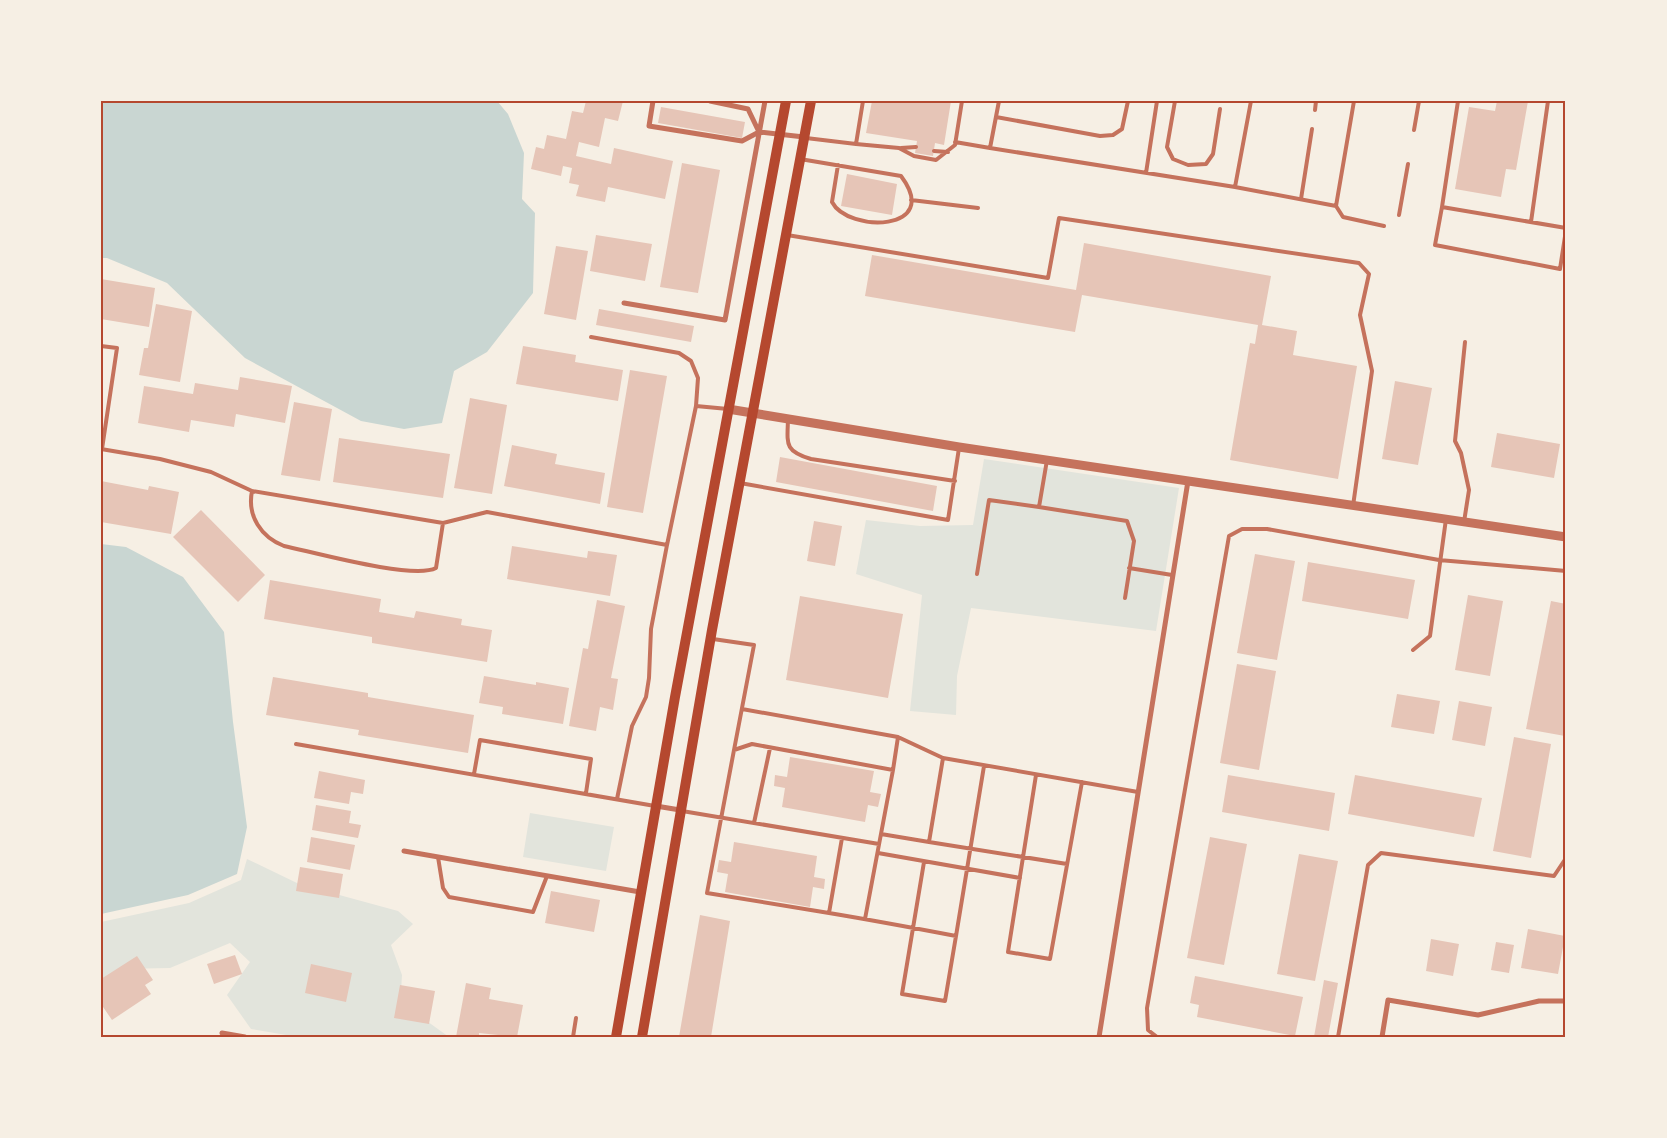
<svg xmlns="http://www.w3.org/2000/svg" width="1667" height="1138" viewBox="0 0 1667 1138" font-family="'DejaVu Sans',sans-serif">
  <rect width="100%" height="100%" fill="#f6efe4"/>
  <path fill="#e2e4dc" d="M 984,459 L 1179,488 L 1156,631 L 971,608 L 957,676 L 956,715 L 910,711 L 922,595 L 856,574 L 866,520 L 920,526 L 973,525 Z
    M 530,813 L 614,827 L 606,871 L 523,857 Z
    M 247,859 L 299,884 L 398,911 L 413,924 L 391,945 L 402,975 L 401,991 L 406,1006 L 449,1037 L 298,1037 L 251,1029 L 227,995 L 250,962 L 230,943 L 170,968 L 118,969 L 101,985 L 101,922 L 189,903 L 241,880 Z"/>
  <path fill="#c9d6d2" d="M 101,101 L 497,101 L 508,114 L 524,153 L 522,199 L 535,213 L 533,293 L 487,352 L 454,371 L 442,423 L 404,429 L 361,421 L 245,358 L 167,283 L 107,258 L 101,258 Z
    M 101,544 L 126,547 L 183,577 L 224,632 L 233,722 L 247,827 L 237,874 L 188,895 L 101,914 Z"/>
  <path fill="#e6c5b7" d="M 586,101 L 623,101 L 618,121 L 605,118 L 599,147 L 579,142 L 576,156 L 611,164 L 614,148 L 673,161 L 665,199 L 608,187 L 605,202 L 576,196 L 579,185 L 569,183 L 572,168 L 563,166 L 561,176 L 531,169 L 536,147 L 544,149 L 547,135 L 566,139 L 572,111 L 583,113 Z
    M 872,101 L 951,101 L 944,145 L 935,143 L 933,156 L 915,153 L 917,141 L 866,133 Z
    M 1497,101 L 1528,101 L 1516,170 L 1506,169 L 1501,197 L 1455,189 L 1469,107 L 1495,111 Z
    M 661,107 L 745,122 L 742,138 L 658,123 Z
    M 682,163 L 720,170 L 698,293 L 660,287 Z
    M 847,174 L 897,184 L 892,215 L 841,206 Z
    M 596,235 L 652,244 L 645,281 L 590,271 Z
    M 1084,243 L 1271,276 L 1262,325 L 1297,331 L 1293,355 L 1357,366 L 1338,479 L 1230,460 L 1250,343 L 1255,344 L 1258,325 L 1082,295 L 1075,332 L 865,296 L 872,255 L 1076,290 Z
    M 556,246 L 588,251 L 576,320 L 544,314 Z
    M 101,279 L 155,288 L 149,327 L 101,319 Z
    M 156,304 L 192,311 L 180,382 L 139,375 L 144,348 L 148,348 Z
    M 599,309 L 694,326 L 691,342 L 596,325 Z
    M 523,346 L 576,355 L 575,362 L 623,370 L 618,401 L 516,384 Z
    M 630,370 L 667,376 L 643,513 L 607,507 Z
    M 240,377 L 292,386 L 285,423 L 236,414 L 234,427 L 191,420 L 189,432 L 138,423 L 144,386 L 193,394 L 195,383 L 238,390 Z
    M 1395,381 L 1432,388 L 1418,465 L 1382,459 Z
    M 470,398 L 507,405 L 492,494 L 454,488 Z
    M 294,402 L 332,409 L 320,481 L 281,475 Z
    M 1497,433 L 1560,444 L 1554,478 L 1491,467 Z
    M 339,438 L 450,454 L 443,498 L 333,482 Z
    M 512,445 L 557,454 L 555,464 L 605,473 L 600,504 L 504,486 Z
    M 780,457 L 937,486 L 933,511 L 776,482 Z
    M 101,481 L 148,490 L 149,486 L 179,492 L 171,534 L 101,522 Z
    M 201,510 L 265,575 L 238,602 L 173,537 Z
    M 814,521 L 842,526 L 835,566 L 807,561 Z
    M 512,546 L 587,558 L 588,551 L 617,555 L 610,596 L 507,579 Z
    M 1255,554 L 1295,561 L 1277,660 L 1237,653 Z
    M 1308,562 L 1415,580 L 1408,619 L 1302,601 Z
    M 270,580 L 381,599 L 379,612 L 414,618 L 416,611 L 462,619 L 461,625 L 492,630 L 487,662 L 372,643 L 372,637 L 264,619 Z
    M 1468,595 L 1503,601 L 1490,676 L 1455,670 Z
    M 800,596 L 903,614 L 888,698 L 786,680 Z
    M 597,600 L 625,606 L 611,678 L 618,679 L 613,710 L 600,707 L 596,731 L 569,726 L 583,648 L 588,649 Z
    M 1551,601 L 1566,604 L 1565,736 L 1526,729 Z
    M 1237,664 L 1276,671 L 1259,770 L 1220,763 Z
    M 484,676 L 536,685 L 536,682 L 569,688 L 563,724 L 502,714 L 503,707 L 479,703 Z
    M 273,677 L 368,693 L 368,697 L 474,715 L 468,753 L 358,735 L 359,730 L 266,715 Z
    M 1397,694 L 1440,701 L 1434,734 L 1391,727 Z
    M 1459,701 L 1492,707 L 1485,746 L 1452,740 Z
    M 1514,737 L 1551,744 L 1531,858 L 1493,851 Z
    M 790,757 L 874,771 L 870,792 L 881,794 L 878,807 L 868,805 L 865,822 L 782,807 L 785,788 L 774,786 L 775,775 L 787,777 Z
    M 319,771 L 365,780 L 363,794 L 351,792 L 349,804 L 314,798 Z
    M 1228,775 L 1335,793 L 1329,831 L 1222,812 Z
    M 1355,775 L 1482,798 L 1474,837 L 1348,814 Z
    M 316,805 L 351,811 L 349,823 L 361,825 L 358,838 L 312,830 Z
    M 311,837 L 355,845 L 350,870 L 307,862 Z
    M 1210,837 L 1247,844 L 1224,965 L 1187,958 Z
    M 734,842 L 817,856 L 814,877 L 825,879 L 824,889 L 813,887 L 810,907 L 725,892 L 728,874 L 717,872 L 719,860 L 731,862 Z
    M 1299,854 L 1338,861 L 1315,981 L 1277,974 Z
    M 300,867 L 343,874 L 339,898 L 296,891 Z
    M 551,891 L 600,900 L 594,932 L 545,923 Z
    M 700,915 L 730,921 L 711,1037 L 679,1037 Z
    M 1528,929 L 1565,936 L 1558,974 L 1521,968 Z
    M 1431,939 L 1459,944 L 1453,976 L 1426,971 Z
    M 1496,942 L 1514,945 L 1509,973 L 1491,970 Z
    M 235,955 L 242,974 L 214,984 L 207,964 Z
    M 137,956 L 153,980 L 145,985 L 151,994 L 112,1020 L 101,1004 L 101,979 Z
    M 311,964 L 352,973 L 346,1002 L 305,993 Z
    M 1195,976 L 1303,997 L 1295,1036 L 1197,1017 L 1199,1005 L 1190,1003 Z
    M 1324,980 L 1338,983 L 1328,1037 L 1314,1037 Z
    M 466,983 L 491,988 L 489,999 L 523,1005 L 517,1037 L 479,1033 L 479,1037 L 456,1037 Z
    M 400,985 L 435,991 L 429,1024 L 394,1018 Z"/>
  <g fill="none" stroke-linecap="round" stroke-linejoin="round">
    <path stroke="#c5725c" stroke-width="4" d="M 999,101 L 990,148 L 1235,187 L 1336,206
      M 1175,101 L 1167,147 L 1173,159 L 1188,165 L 1206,164 L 1213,154 L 1220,109
      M 1354,101 L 1336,206 L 1343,217 L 1384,226
      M 1458,101 L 1442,207 L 1566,228
      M 1315,110 L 1316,101
      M 996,117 L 1100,136 L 1113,135 L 1122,129 L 1128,101
      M 1414,130 L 1419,101
      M 806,138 L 856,144 L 863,101
      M 955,142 L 990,148
      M 856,144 L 899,148 L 914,156 L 936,160 L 955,145 L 962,101
      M 901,148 L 916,147
      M 934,151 L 948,152
      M 800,159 L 901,176 C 943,232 848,233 832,202 L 838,165
      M 1146,173 L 1157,101
      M 1235,187 L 1251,101
      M 1301,199 L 1312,129
      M 911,200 L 978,208
      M 1442,207 L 1435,245 L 1560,269 L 1566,230
      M 1399,215 L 1408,164
      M 1531,222 L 1548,101
      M 787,235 L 1048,278 L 1059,218 L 1359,263 L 1369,274 L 1360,315 L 1372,371 L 1353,506
      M 101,346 L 117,348 L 102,449
      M 696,406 L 728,409
      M 788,420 C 787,445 785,451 811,459 L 955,481
      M 101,449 L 160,459 L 211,472 L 252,491 L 443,523 L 487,512 L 667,545 L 696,406 L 698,378 L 691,361 L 679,353 L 591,337
      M 740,483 L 948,520 L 959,448
      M 252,491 C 247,516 261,537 284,546 C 313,552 413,580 436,568 L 443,523
      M 1039,507 L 1127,521 L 1134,541 L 1125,598
      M 1464,522 L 1469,490 L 1461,453 L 1455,441 L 1465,342
      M 1129,568 L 1172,575
      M 977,574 L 989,500 L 1039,507 L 1047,460
      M 713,639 L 754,645 L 734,750
      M 1413,650 L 1430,636 L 1446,519
      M 742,709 L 898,737 L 893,770
      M 898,737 L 943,758 L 1138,792
      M 296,744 L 655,806
      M 474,774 L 480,740 L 591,759 L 586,793
      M 1036,775 L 1008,952 L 1050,959 L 1082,782
      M 617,799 L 632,726 L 646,697 L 649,678 L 651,629 L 667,545
      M 682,811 L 879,844
      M 754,823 L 770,748
      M 881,834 L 929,842 L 943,758
      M 842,838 L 829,913 L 707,893 L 734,750 L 752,744 L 893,770 L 865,919
      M 929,842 L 1067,864
      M 878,853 L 1020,878
      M 438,857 L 443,888 L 449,897 L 533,912 L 547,876
      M 829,913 C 871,920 914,928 956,936 L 945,1001 L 902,994 L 924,862
      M 956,936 L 984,766
      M 573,1037 L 576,1018
      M 1157,1037 L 1148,1030 L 1147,1008 L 1229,536 L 1242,529 L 1267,529 L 1439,560 L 1566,571
      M 1338,1037 L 1368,865 L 1381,853 L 1554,876 L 1566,858"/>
    <path stroke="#c5725c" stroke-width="5" d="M 653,101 L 649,126 L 742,141 L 759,132 L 804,137
      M 710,101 L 748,109 L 759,132
      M 624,303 L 725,320 L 765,101
      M 656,806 L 680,810
      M 404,851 L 640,892
      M 222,1033 L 245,1037
      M 1099,1037 L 1188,481
      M 1382,1037 L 1388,1000 L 1478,1015 L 1539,1001 L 1566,1001"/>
    <path stroke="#c5725c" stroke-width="9" d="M 728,409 L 959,447 L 1566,537"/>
    <path stroke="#b5482f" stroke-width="10" d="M 616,1037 L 675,697 L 786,101
      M 642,1037 L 712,630 L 811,101"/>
  </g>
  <rect width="1667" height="1138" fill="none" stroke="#f6efe4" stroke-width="205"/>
  <rect x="102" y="102" width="1462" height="934" fill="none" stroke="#b5482f" stroke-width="2"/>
</svg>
